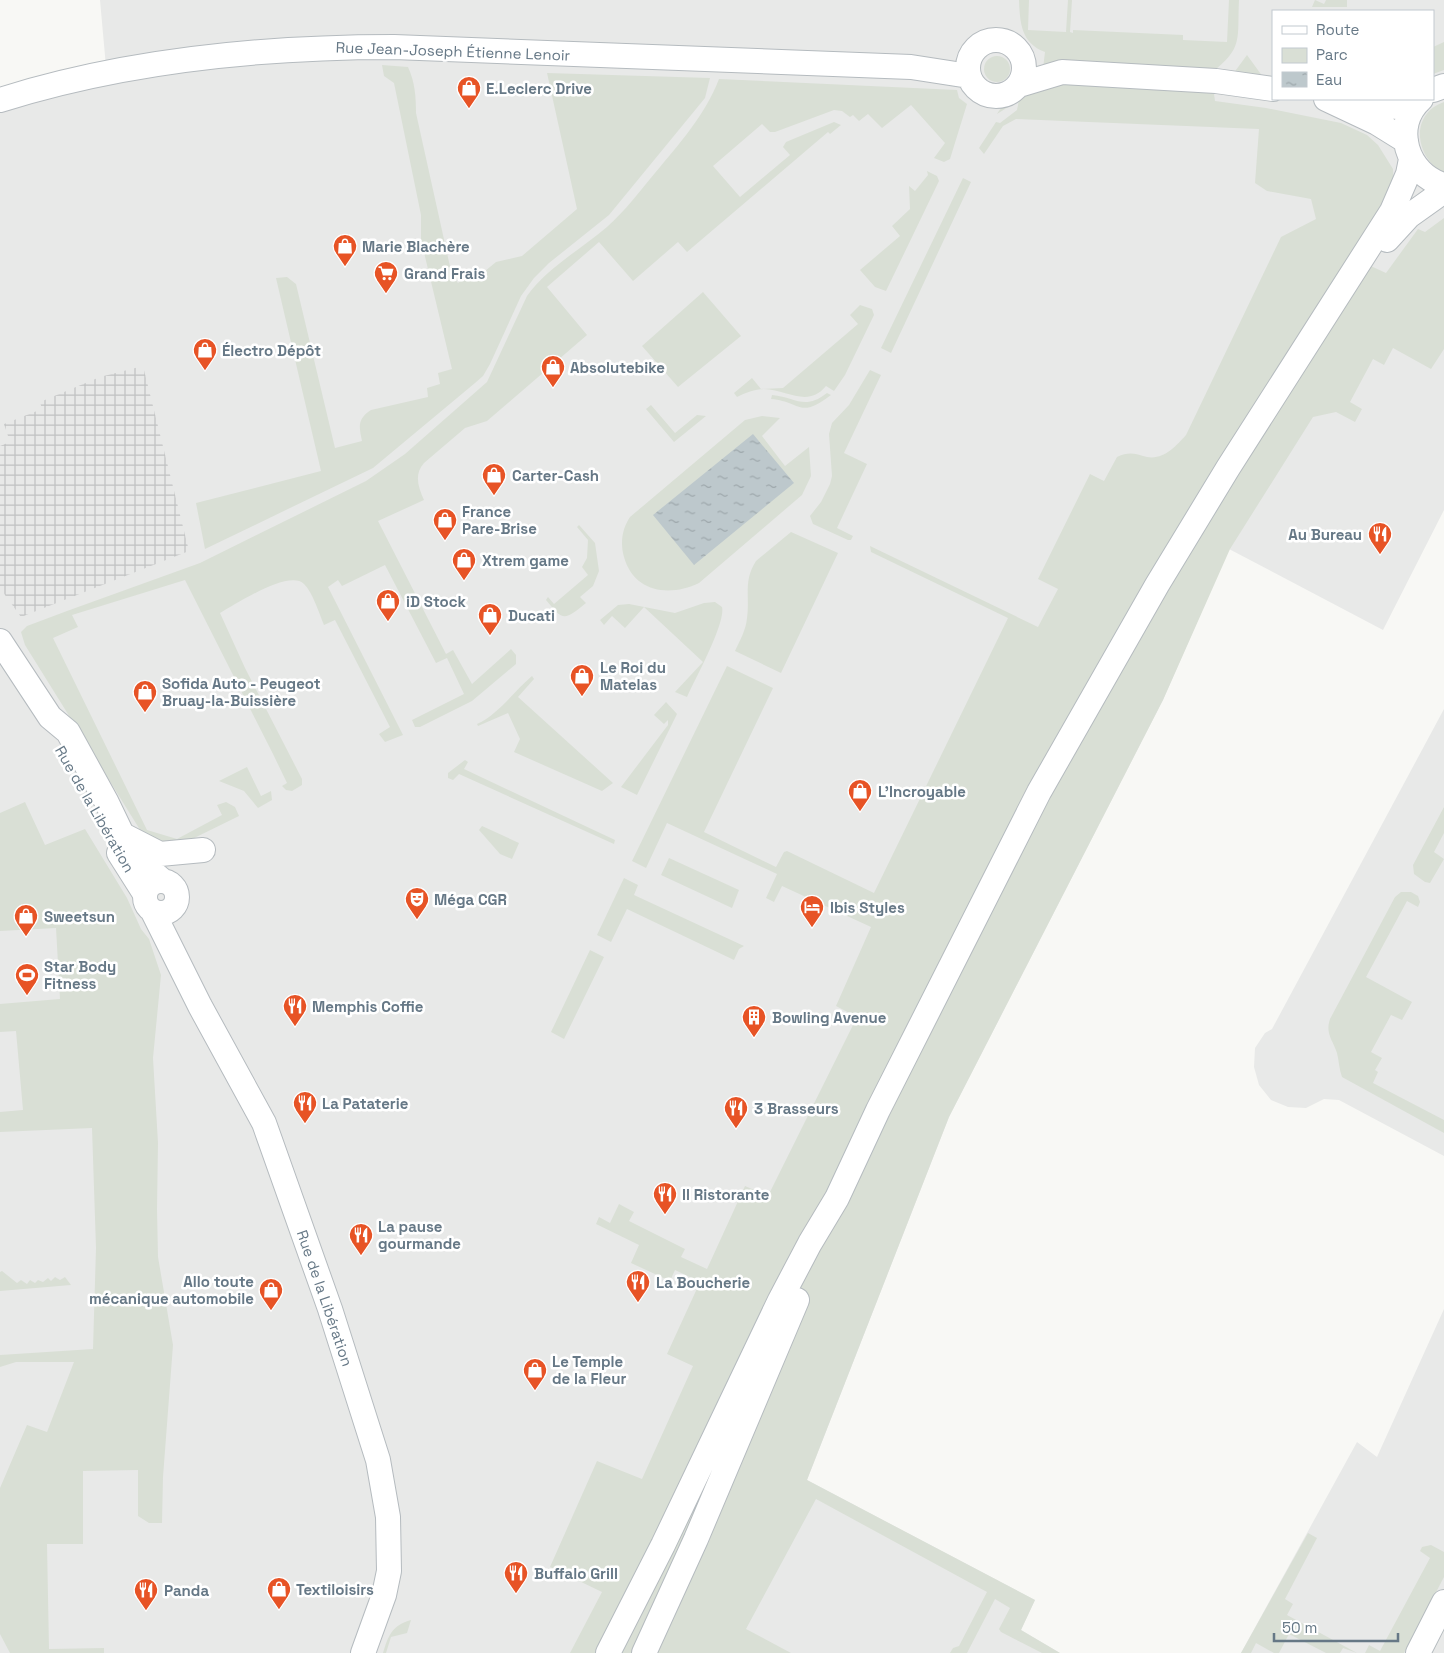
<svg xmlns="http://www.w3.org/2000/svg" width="1444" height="1653" viewBox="0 0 1444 1653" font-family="'Space Grotesk',sans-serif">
  <defs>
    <pattern id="industrial-grid" width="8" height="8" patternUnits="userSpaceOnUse" patternTransform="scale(1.25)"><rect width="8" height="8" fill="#e8e9e8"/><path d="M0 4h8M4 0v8" fill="none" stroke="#c0c2c2"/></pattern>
    <pattern id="water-ripples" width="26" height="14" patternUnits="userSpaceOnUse" patternTransform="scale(1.25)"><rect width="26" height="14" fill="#bdc8cc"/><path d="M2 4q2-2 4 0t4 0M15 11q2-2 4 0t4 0" fill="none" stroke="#9da7ab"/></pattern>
  </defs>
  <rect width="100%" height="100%" fill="#f8f8f5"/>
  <path fill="#e8e9e8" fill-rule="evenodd" d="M 100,0 L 1444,0 L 1444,510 L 1383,630 L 1229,549 L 1163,700 L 949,1117 L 807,1480 L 1035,1600 L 1021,1630 L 1060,1653 L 0,1653 L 0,105 L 107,78 ZM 1273,11 L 1433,11 L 1433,99 L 1273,99 Z
    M 1444,709 L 1444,1156 L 1339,1100 L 1324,1099 L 1306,1108 L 1288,1107 L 1271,1100 L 1259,1085 L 1254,1067 L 1255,1048 L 1265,1033 L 1272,1029 Z
    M 1444,1309 L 1444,1653 L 1241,1653 L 1357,1442 L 1377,1457 Z"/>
  <path fill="url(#industrial-grid)" d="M 143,366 L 189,551 L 21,617 L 0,588 L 0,446 L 10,442 L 4,424 L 42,409 L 40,402 L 100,377 Z"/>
  <path fill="#d9dfd5" d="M 1019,0 L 1029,0 L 1028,30 L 1066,32 L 1068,0 L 1072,0 L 1070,32 L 1073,33 L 1073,30 L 1183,35 L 1183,40 L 1227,42 L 1229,0 L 1239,0 C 1237,39 1244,48 1211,73 L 1215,101 L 1266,108 L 1341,123 L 1367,135 L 1378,145 L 1393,169 L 1394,191 L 1351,257 L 1386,273 L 1418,229 L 1425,232 L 1444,218 L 1444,349 L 1431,369 L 1393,348 L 1384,365 L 1373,359 L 1350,402 L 1362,409 L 1355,422 L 1336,412 L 1313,417 L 1230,549 L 1163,700 L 949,1117 L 807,1480 L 1035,1600 L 1021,1630 L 1060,1653 L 1042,1653 L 1001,1632 L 999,1629 L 1010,1608 L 995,1599 L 967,1653 L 950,1653 L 953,1648 L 959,1646 L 987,1592 L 816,1499 L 746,1629 L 791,1653 L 570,1653 L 602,1592 L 550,1567 L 597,1461 L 642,1479 L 693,1366 L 667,1354 L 700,1282 L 675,1270 L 670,1281 L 631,1263 L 639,1245 L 596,1224 L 599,1217 L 610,1223 L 619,1204 L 634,1212 L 629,1221 L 685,1249 L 681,1257 L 707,1269 L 745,1186 L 768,1196 L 857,1017 L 836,1006 L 871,927 L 782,886 L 774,902 L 766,898 L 777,874 L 667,823 L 646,868 L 632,861 L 727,666 L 773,688 L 704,832 L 776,867 L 784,852 L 787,851 L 874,893 L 1008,618 L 871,552 L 870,546 L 1038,627 L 1058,589 L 1038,579 L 1090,474 L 1104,481 L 1117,457 C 1130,451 1135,454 1147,457 C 1164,460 1176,446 1186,435 L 1281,237 L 1316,219 L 1311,199 L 1267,191 L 1255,183 L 1259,129 L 1016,119 L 1003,126 L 984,154 L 979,148 L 996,122 L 1000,123 L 1017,110 L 1019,100 L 997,114 C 1006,99 1025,92 1041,85 L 1045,52 C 1021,43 1020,23 1019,0 Z
    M 1315,0 L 1324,4 L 1326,0 L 1347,0 L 1347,7 L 1312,7 Z
    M 1444,42 L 1444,70 L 1433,74 L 1433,47 Z
    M 1247,55 L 1263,77 L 1233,74 Z
    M984 69a13 13 0 1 1 26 0a13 13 0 1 1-26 0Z
    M 382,65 L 408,67 C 415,82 416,97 416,113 L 451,271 L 460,270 L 453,277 L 458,283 L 467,275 L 473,281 L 496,262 L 522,256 L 577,209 L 547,73 L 710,78 L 705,98 L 609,215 L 549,263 L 534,278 L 521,296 L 490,364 L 483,376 L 475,383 L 373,468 L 205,549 L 196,503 L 321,471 L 276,278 L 287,277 L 296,284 L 335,448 L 362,441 C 359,427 357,419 371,410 L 428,397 L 427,388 L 440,384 L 438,373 L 452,369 L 421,240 L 421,215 L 394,83 L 384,76 Z
    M 719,79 L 957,90 L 959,98 L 967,104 L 950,159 L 944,162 L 934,158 L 945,143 L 911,105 L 882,128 L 868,114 L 859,121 L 853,115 L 850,117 L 842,111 L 834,110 L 775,132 L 770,132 L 762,124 L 713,166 L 740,197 L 790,155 L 783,147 L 786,142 L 834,122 L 841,125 L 830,134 L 828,132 L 687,252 L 678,242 L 633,281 L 599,242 L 547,287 L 587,335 L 487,421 L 465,428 L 424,463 C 414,474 418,487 424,500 L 378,521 L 446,654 L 453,650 L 472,684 L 511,649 L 516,655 L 516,664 L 472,701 L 420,727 L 415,727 L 412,720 L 464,694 L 447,658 L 436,663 L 385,565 L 342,586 L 338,580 L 328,587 L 403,735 L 385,742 L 379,734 L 390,727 L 335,620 L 324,625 C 319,613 313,593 304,584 C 289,569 236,604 220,613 L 245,668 L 302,779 L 302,785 L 292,791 L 286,790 L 282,786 L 287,783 L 273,754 L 185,580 L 72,615 L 78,627 L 53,638 L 147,830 L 177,839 L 222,815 L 217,805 L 226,802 L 235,807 L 239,816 L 186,842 L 161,842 L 142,833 L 25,645 L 21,632 L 27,626 L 67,611 L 200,563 L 366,481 L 405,454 L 487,382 L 527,296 C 548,267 580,250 607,227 C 625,211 640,191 655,173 C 680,143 705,115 719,79 Z
    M 1444,102 L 1444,173 C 1415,158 1409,114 1444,102 Z
    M 927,171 L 937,176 L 939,181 L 886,291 L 875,287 L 860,270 L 900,236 L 892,226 L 910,209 L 909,186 L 915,191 L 928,175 Z
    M 963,178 L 971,182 L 891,353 L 881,348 Z
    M 703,292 L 741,336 L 678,387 L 642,346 Z
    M 860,305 L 872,309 L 874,315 L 845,375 L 834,391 L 826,386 C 808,408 788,390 764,389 C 755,389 745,393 737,397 L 734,393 L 752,378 L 761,389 L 783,388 L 858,324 L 850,315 Z
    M 870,370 L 881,375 L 844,453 L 867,464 L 837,528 L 853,536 L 851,540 L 848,540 L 813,524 L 810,516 L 821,502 L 830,484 L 832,476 L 829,434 L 832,423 L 849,405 Z
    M 827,393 L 831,395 C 799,420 800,401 771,399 L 772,395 C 796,397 804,411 827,393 Z
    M 651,405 L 675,433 L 697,415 L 706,416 L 674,442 L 646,409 Z
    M 762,416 L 780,418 L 762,436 L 785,466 L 809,447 L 811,476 L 802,495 L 699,583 C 670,597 634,593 624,557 C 620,543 622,529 630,517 L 745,420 Z
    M 579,525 L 595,543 L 599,571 L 593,586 L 580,597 L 586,603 C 564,621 563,621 546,600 L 548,597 L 554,604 L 588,575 L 582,567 L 587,558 L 588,540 L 577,527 Z
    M 791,532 L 838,553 L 781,673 L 735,651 C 740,640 746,630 747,618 C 750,597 743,581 756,561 Z
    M 715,602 L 722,607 C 726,623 695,679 687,697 L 675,692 L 703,662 L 644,607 L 625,628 L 612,616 L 604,625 L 600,620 L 618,605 L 629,604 L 675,613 L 704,603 Z
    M 532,676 L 534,679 L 518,697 L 613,783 L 602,791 L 514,752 L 520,739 L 508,713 L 478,726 L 477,724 C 499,714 513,692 532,676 Z
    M 666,702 L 677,714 L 637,795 L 621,787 L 668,725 L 668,720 L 664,724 L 654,715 Z
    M 465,760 L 468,762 L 464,769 L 615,840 L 614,844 L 459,774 L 453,780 L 448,778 L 448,773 Z
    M 247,767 L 261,796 L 271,791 L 272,800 L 258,808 L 244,791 L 219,781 Z
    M 25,802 L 45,845 L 85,829 L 127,898 L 141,929 L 149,939 L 161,975 L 153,1058 L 158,1143 L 157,1209 L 158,1257 L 173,1345 L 163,1477 L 162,1523 L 149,1523 L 138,1516 L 138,1470 L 83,1471 L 83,1544 L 47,1544 L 49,1649 L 104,1648 L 104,1653 L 10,1653 L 0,1634 L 0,1488 L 27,1425 L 47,1432 L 74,1362 L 16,1362 L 0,1367 L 0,1355 L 93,1349 L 96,1248 L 92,1128 L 0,1132 L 0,1112 L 23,1110 L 16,1031 L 0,1032 L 0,1004 L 60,999 L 56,928 L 0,931 L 0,813 Z
    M 1444,807 L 1444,833 L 1434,852 L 1444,859 L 1430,883 L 1425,882 L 1414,874 L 1413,865 Z
    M 482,826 L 519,843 L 512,859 L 500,854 L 479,830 Z
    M 669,858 L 739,890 L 732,908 L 661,875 Z
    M 624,878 L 638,885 L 634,895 L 744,946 L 739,949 L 734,960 L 627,909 L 611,942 L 597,935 Z
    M 1401,892 L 1411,892 L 1418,896 L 1420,902 L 1418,907 L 1407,901 L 1366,977 L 1412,1002 L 1402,1020 L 1391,1015 L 1371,1052 L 1382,1058 L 1375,1070 L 1378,1072 L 1373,1083 L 1444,1120 L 1444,1133 L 1342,1077 C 1339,1069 1339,1061 1337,1053 C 1333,1040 1325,1034 1330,1019 L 1395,897 Z
    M 590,950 L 604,957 L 564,1039 L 551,1032 Z
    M 2,1271 L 17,1283 L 21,1280 L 27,1284 L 30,1280 L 35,1283 L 38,1280 L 43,1282 L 48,1278 L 51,1281 L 55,1277 L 60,1280 L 65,1277 L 71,1285 L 0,1291 L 0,1272 Z
    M 1308,1533 L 1317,1538 L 1285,1599 L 1293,1604 L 1287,1615 L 1357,1653 L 1343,1648 L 1340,1653 L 1326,1653 L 1289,1634 L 1279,1653 L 1274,1653 L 1256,1643 L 1251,1653 L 1241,1653 Z
    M 1431,1545 L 1444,1552 L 1444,1577 L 1404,1653 L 1365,1653 L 1369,1645 L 1380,1651 L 1430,1558 L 1420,1551 L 1422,1547 Z
    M 411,1620 L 407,1633 L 391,1637 L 386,1653 L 383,1653 C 388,1636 392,1625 411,1620 Z"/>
  <path fill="url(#water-ripples)" d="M 753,434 L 794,483 L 694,565 L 653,515 Z"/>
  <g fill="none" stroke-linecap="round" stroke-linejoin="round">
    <g stroke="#b5bbbf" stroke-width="26">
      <path id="secondary" d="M968 68a28 28 0 1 1 56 0a28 28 0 1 1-56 0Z
        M 1019,85 L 1062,72 L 1216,81 L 1273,89
        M 1433,90 L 1444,86
        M 1326,99 L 1377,123 L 1406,141
        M 1421,99 C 1391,126 1407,175 1444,185
        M 0,100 C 127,60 262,47 394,47 L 911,67 L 969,76
        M 1349,102 C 1373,107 1395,110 1419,101
        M 1387,240 L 1409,216 L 1444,191
        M 0,641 L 50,717 L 68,732 L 106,801 L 132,855 L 163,881
        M 123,835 L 160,854 L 203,850
        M 119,853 L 145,894
        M145 897a16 16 0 1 1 32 0a16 16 0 1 1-32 0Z
        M 153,912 L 200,1006 L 264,1123 L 330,1309 L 378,1460 L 388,1517 L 389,1571 L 384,1595 L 363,1653
        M 608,1653 L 663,1545 L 780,1300 L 810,1243 L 837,1198 L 878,1110 L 1039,792 L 1157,585 L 1228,468 L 1392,211 L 1408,174 L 1411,159
        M 644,1653 L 696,1539 L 797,1300
        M 1418,1653 L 1444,1602"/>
    </g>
    <use href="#secondary" stroke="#fff" stroke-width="24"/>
  </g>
  <defs>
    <g id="shop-pin" transform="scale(1.25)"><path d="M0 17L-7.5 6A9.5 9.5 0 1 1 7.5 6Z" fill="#e75325" stroke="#fff"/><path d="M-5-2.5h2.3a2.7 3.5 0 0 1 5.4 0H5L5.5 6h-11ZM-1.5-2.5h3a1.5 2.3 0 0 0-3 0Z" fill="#fff"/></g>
    <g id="supermarket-pin" transform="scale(1.25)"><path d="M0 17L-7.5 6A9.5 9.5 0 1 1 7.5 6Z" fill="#e75325" stroke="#fff"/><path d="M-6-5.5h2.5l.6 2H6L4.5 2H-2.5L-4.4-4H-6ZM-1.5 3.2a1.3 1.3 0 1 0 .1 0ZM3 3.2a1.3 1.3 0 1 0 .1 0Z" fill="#fff"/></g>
    <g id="restaurant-pin" transform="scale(1.25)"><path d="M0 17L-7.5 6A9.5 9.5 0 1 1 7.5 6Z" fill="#e75325" stroke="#fff"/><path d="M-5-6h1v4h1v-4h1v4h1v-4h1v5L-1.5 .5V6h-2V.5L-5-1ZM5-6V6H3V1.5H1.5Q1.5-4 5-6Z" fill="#fff"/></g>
    <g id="theatre-pin" transform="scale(1.25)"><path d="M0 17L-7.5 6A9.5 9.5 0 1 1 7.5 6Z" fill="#e75325" stroke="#fff"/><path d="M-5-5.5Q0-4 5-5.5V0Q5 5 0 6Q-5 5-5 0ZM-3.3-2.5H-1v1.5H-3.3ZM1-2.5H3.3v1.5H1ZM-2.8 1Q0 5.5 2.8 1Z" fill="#fff"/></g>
    <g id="hotel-pin" transform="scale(1.25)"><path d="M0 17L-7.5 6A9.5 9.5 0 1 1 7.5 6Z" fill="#e75325" stroke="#fff"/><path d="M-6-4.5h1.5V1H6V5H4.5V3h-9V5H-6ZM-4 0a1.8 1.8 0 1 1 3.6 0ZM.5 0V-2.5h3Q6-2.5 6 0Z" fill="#fff"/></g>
    <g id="stadium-pin" transform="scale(1.25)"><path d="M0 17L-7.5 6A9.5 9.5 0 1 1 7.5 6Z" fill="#e75325" stroke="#fff"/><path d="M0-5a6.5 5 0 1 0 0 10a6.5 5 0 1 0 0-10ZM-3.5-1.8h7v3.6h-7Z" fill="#fff"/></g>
    <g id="building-pin" transform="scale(1.25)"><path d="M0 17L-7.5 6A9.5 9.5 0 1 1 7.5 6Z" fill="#e75325" stroke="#fff"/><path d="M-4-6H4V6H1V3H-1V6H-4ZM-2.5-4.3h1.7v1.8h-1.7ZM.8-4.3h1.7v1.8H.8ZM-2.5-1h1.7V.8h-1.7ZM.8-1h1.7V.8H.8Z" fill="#fff"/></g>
  </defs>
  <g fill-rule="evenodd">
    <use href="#shop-pin" x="469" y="88"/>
    <use href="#shop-pin" x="345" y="246"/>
    <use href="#supermarket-pin" x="386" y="273"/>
    <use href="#shop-pin" x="205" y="350"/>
    <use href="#shop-pin" x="553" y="367"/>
    <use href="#shop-pin" x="494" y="475"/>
    <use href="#shop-pin" x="445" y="520"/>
    <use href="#restaurant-pin" x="1380" y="534"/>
    <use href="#shop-pin" x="464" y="560"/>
    <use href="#shop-pin" x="388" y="601"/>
    <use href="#shop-pin" x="490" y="615"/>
    <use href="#shop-pin" x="582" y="676"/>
    <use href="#shop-pin" x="145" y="692"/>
    <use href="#shop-pin" x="860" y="791"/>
    <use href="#theatre-pin" x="417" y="899"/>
    <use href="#hotel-pin" x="812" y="907"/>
    <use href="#shop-pin" x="26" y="916"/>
    <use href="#stadium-pin" x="27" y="975"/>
    <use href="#restaurant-pin" x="295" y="1006"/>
    <use href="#building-pin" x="754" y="1017"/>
    <use href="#restaurant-pin" x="305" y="1103"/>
    <use href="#restaurant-pin" x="736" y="1108"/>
    <use href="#restaurant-pin" x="665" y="1194"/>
    <use href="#restaurant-pin" x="361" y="1235"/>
    <use href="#restaurant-pin" x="638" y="1282"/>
    <use href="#shop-pin" x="271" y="1290"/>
    <use href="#shop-pin" x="535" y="1370"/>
    <use href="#restaurant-pin" x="516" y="1573"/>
    <use href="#shop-pin" x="279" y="1589"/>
    <use href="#restaurant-pin" x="146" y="1590"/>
  </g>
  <g text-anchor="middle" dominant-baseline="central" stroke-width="5" stroke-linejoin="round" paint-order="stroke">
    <g font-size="15" fill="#667886" stroke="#fff">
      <text transform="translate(453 51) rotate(2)">Rue Jean-Joseph Étienne Lenoir</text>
      <text transform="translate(95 809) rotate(60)">Rue de la Libération</text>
      <text transform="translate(325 1298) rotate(71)">Rue de la Libération</text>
    </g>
    <g font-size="15" font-weight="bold" fill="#667886" stroke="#fff" text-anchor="start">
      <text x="486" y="88">E.Leclerc Drive</text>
      <text x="362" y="246">Marie Blachère</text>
      <text x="404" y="273">Grand Frais</text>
      <text x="222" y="350">Électro Dépôt</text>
      <text x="570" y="367">Absolutebike</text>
      <text x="512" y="475">Carter-Cash</text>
      <text x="462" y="511">France<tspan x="462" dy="17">Pare-Brise</tspan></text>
      <text x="1362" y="534" text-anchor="end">Au Bureau</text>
      <text x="482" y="560">Xtrem game</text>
      <text x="406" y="601">iD Stock</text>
      <text x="508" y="615">Ducati</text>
      <text x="600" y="667">Le Roi du<tspan x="600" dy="17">Matelas</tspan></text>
      <text x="162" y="683">Sofida Auto - Peugeot<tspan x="162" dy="17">Bruay-la-Buissière</tspan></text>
      <text x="878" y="791">L'Incroyable</text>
      <text x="434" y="899">Méga CGR</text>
      <text x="830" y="907">Ibis Styles</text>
      <text x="44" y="916">Sweetsun</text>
      <text x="44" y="966">Star Body<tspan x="44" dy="17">Fitness</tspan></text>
      <text x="312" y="1006">Memphis Coffie</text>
      <text x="772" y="1017">Bowling Avenue</text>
      <text x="322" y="1103">La Pataterie</text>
      <text x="754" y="1108">3 Brasseurs</text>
      <text x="682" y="1194">Il Ristorante</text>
      <text x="378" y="1226">La pause<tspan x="378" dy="17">gourmande</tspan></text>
      <text x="254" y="1281" text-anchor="end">Allo toute<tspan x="254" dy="17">mécanique automobile</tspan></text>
      <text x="656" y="1282">La Boucherie</text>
      <text x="552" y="1361">Le Temple<tspan x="552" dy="17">de la Fleur</tspan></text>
      <text x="534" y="1573">Buffalo Grill</text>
      <text x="296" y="1589">Textiloisirs</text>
      <text x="164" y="1590">Panda</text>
    </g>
  </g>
  <rect x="1272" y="10" width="162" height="90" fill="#ffffff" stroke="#c2c9cf"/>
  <rect x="1282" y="26" width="25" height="8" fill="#ffffff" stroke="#c2c9cf"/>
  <text x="1316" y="35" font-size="15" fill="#667886">Route</text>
  <rect x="1282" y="48" width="25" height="15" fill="#d9dfd5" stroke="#c2c9cf"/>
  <text x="1316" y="60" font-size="15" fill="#667886">Parc</text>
  <rect x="1282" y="72" width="25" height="15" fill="url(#water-ripples)" stroke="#c2c9cf"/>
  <text x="1316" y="85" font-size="15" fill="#667886">Eau</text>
  <path d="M1274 1633v8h124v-8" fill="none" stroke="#667886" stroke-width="2.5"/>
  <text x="1282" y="1633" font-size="15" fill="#667886" stroke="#ffffff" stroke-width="4" paint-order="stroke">50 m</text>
</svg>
